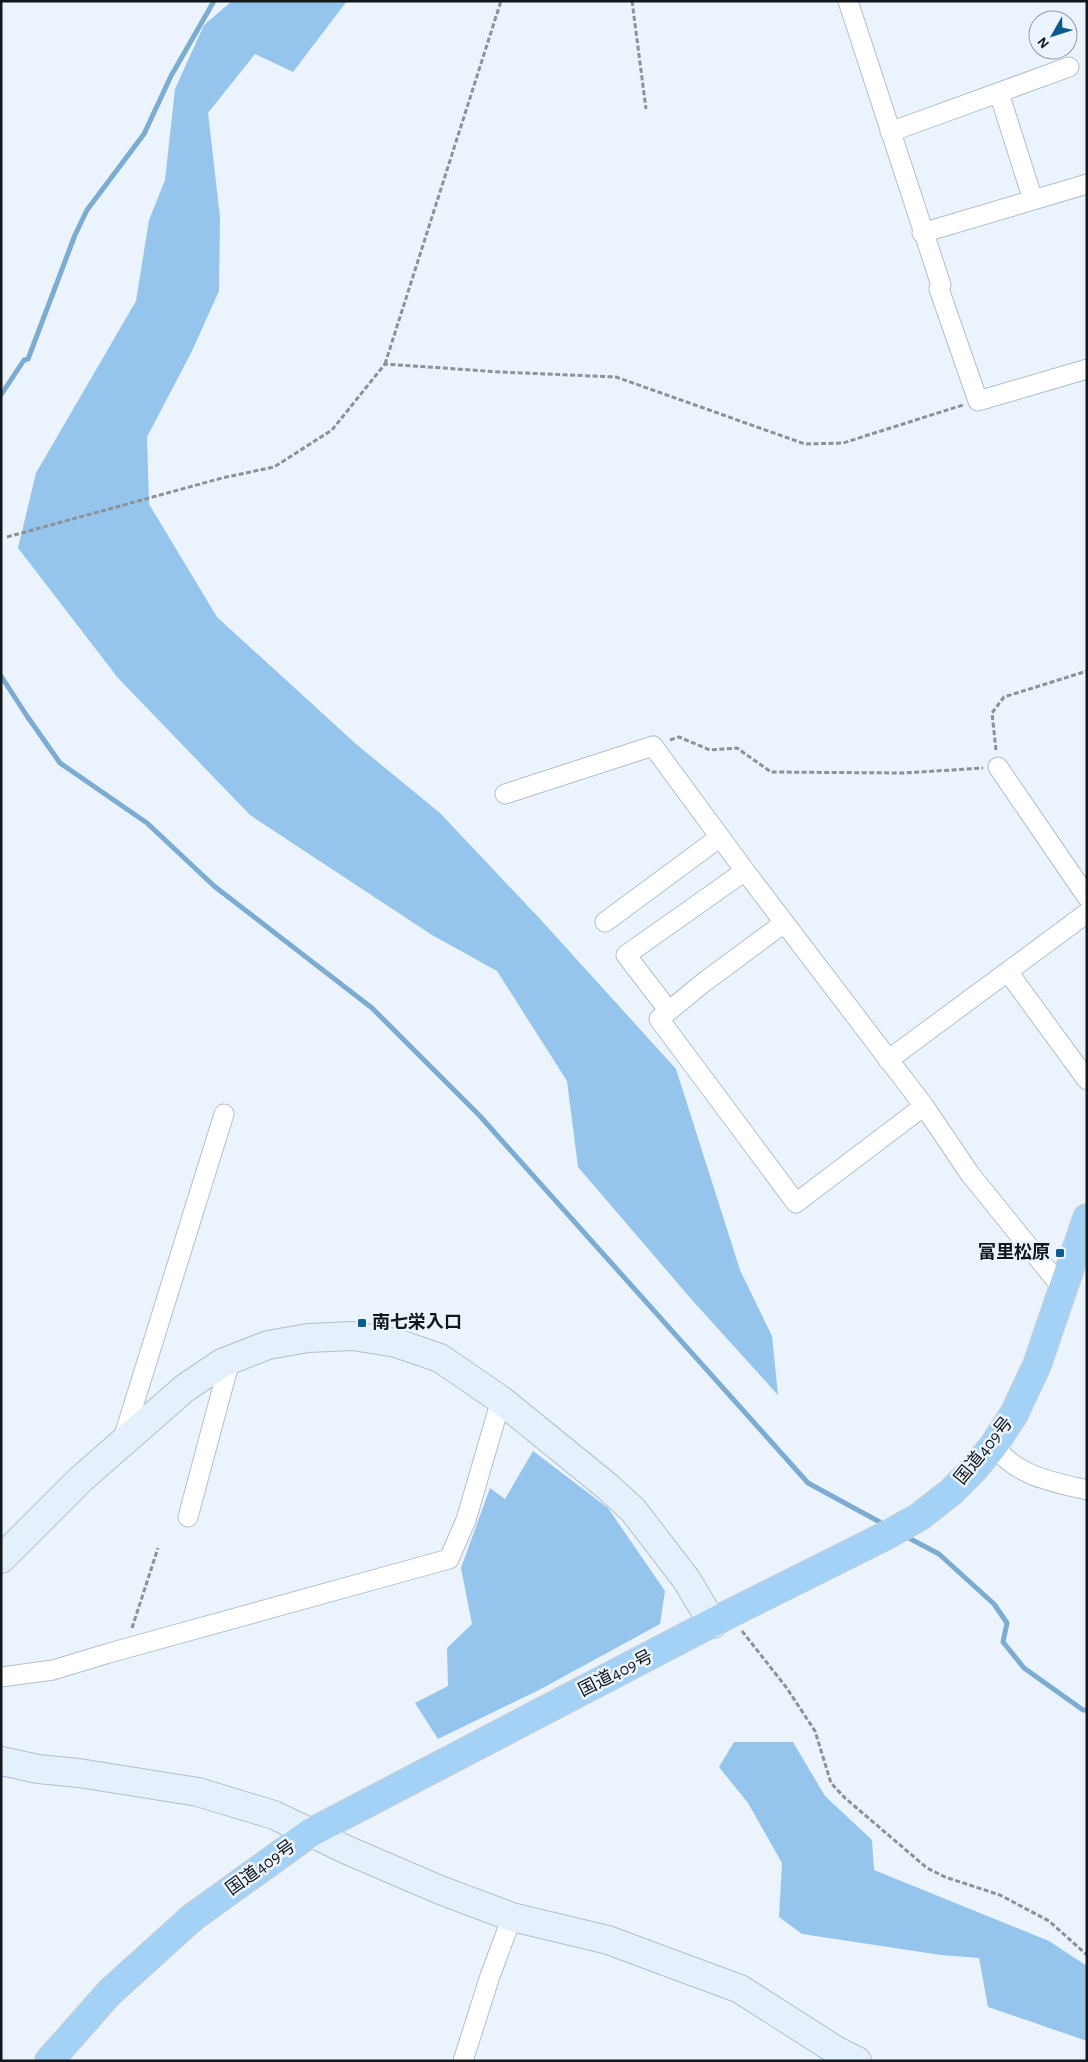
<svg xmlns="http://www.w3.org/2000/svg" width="1088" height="2062" viewBox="0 0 1088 2062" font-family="'Alegreya Sans','Noto Sans JP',sans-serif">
  <rect width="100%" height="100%" fill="#ebf4fc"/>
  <path fill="#95c5ed" d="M 232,1 L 347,1 L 293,72 L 255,54 L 208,113 L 220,217 L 219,291 L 192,351 L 147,437 L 149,504 L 217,617 L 356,744 L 440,813 L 541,920 L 676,1069 L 740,1270 L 772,1336 L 778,1395 L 692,1300 L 578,1167 L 567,1081 L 497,971 L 432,935 L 250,815 L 118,678 L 18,548 L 36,473 L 136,301 L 149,220 L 165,180 L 175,89 L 204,25 Z
    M 533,1451 L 608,1508 L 665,1591 L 660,1624 L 539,1690 L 438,1739 L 415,1703 L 448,1686 L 447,1648 L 472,1624 L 461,1568 L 490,1488 L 505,1499 Z
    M 734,1742 L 793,1742 L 825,1796 L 872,1840 L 874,1870 L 1049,1941 L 1087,1966 L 1087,2041 L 988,2007 L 979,1958 L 941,1955 L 802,1934 L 779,1917 L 782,1863 L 748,1803 L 719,1767 Z"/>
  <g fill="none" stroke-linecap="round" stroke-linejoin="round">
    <path stroke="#7dacd3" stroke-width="5" d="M 1,395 L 24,360 L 28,359 L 75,235 L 87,210 L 144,134 L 171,76 L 214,1
      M 1,676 L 27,716 L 60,763 L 147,823 L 214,886 L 372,1008 L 479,1115 L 808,1483 L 887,1526
      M 905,1536 L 939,1554 L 994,1604 L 1007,1623 L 1003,1642 L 1024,1668 L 1083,1710 L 1087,1710"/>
    <g stroke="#b1c0cc" stroke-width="21">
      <path id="street" d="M 848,1 L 941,285 L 939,289 L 978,401 L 1087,369
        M 999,93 L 1033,200
        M 890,132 L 1069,67
        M 922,233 L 1087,184
        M 998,767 L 1087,897
        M 505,794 L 653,746 L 745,871 L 924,1106 L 970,1174 L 1063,1289
        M 605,922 L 720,837
        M 784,923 L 703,983 L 659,1019 L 796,1203 L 924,1106
        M 1008,972 L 1087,1080
        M 669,1011 L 626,955 L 745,871
        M 888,1060 L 1087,913
        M 122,1442 L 224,1114
        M 994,1445 C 1015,1476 1053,1482 1087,1490
        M 188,1517 L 230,1360
        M 1,1677 L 53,1670 L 109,1653 L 449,1559 L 466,1520 L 501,1400
        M 463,2061 L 490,1976 L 512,1917"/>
    </g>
    <g stroke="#b1c0cc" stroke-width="30">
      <path id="secondary" d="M 1,1559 L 81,1479 L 185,1388 L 222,1363 L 268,1345 L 308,1338 L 353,1336 L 396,1343 L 440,1358 L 501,1400 L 608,1487 L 633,1510 L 686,1579 L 713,1624
        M 1,1761 L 38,1769 L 79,1773 L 198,1792 L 274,1815 L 347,1850 L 440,1890 L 512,1917 L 608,1940 L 740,1989 L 837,2051 L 857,2061"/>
    </g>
    <g stroke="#d0d1d2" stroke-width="30">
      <path id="highway" d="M 49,2061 L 110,1992 L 193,1917 L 310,1833 L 729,1614 L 887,1535 L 919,1517 L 951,1492 L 974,1469 L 994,1445 L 1014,1414 L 1037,1365 L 1087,1218"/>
    </g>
    <path stroke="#8b9298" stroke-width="3" stroke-dasharray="5 2.5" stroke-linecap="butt" d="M 632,1 L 646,109
      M 385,364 L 501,1
      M 7,537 L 222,478 L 274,467 L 332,430 L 385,364 L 500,372 L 616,377 L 805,444 L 843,443 L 963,405
      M 670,740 L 679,737 L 710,750 L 737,748 L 771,772 L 904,773 L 983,768
      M 996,750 L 992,713 L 1004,697 L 1087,671
      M 132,1628 L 158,1548
      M 742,1631 L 786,1687 L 815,1731 L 831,1783 L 845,1798 L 927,1868 L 945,1877 L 1000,1895 L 1049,1921 L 1087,1955"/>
    <use href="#street" stroke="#fff" stroke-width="19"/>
    <use href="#secondary" stroke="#e4f1fc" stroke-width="28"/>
    <use href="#highway" stroke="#a4d1f6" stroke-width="28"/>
  </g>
  <g fill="#0a5c8e" stroke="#ebf4fc" stroke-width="2">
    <rect x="1055" y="1248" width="10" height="10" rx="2.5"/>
    <rect x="357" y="1318" width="10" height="10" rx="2.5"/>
  </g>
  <g text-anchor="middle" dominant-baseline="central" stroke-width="5" stroke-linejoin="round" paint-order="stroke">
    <g font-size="18" font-weight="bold" fill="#12171c" stroke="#ebf4fc" text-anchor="end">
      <text x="1050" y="1253">富里松原</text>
      <text x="372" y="1323" text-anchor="start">南七栄入口</text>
    </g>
    <g font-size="18" fill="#12171c" stroke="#ebf4fc">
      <text transform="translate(984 1451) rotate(-51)">国道409号</text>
      <text transform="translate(616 1674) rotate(-27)">国道409号</text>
      <text transform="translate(261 1868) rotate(-36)">国道409号</text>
    </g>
  </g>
  <rect width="1088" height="2062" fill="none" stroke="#12171c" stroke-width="5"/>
  <g transform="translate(1053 35) rotate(231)"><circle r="24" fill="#ebf4fc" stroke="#949ca2"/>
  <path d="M0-4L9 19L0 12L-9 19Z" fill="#0a5c8e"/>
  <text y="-8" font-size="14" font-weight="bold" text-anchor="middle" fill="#12171c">N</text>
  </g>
</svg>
